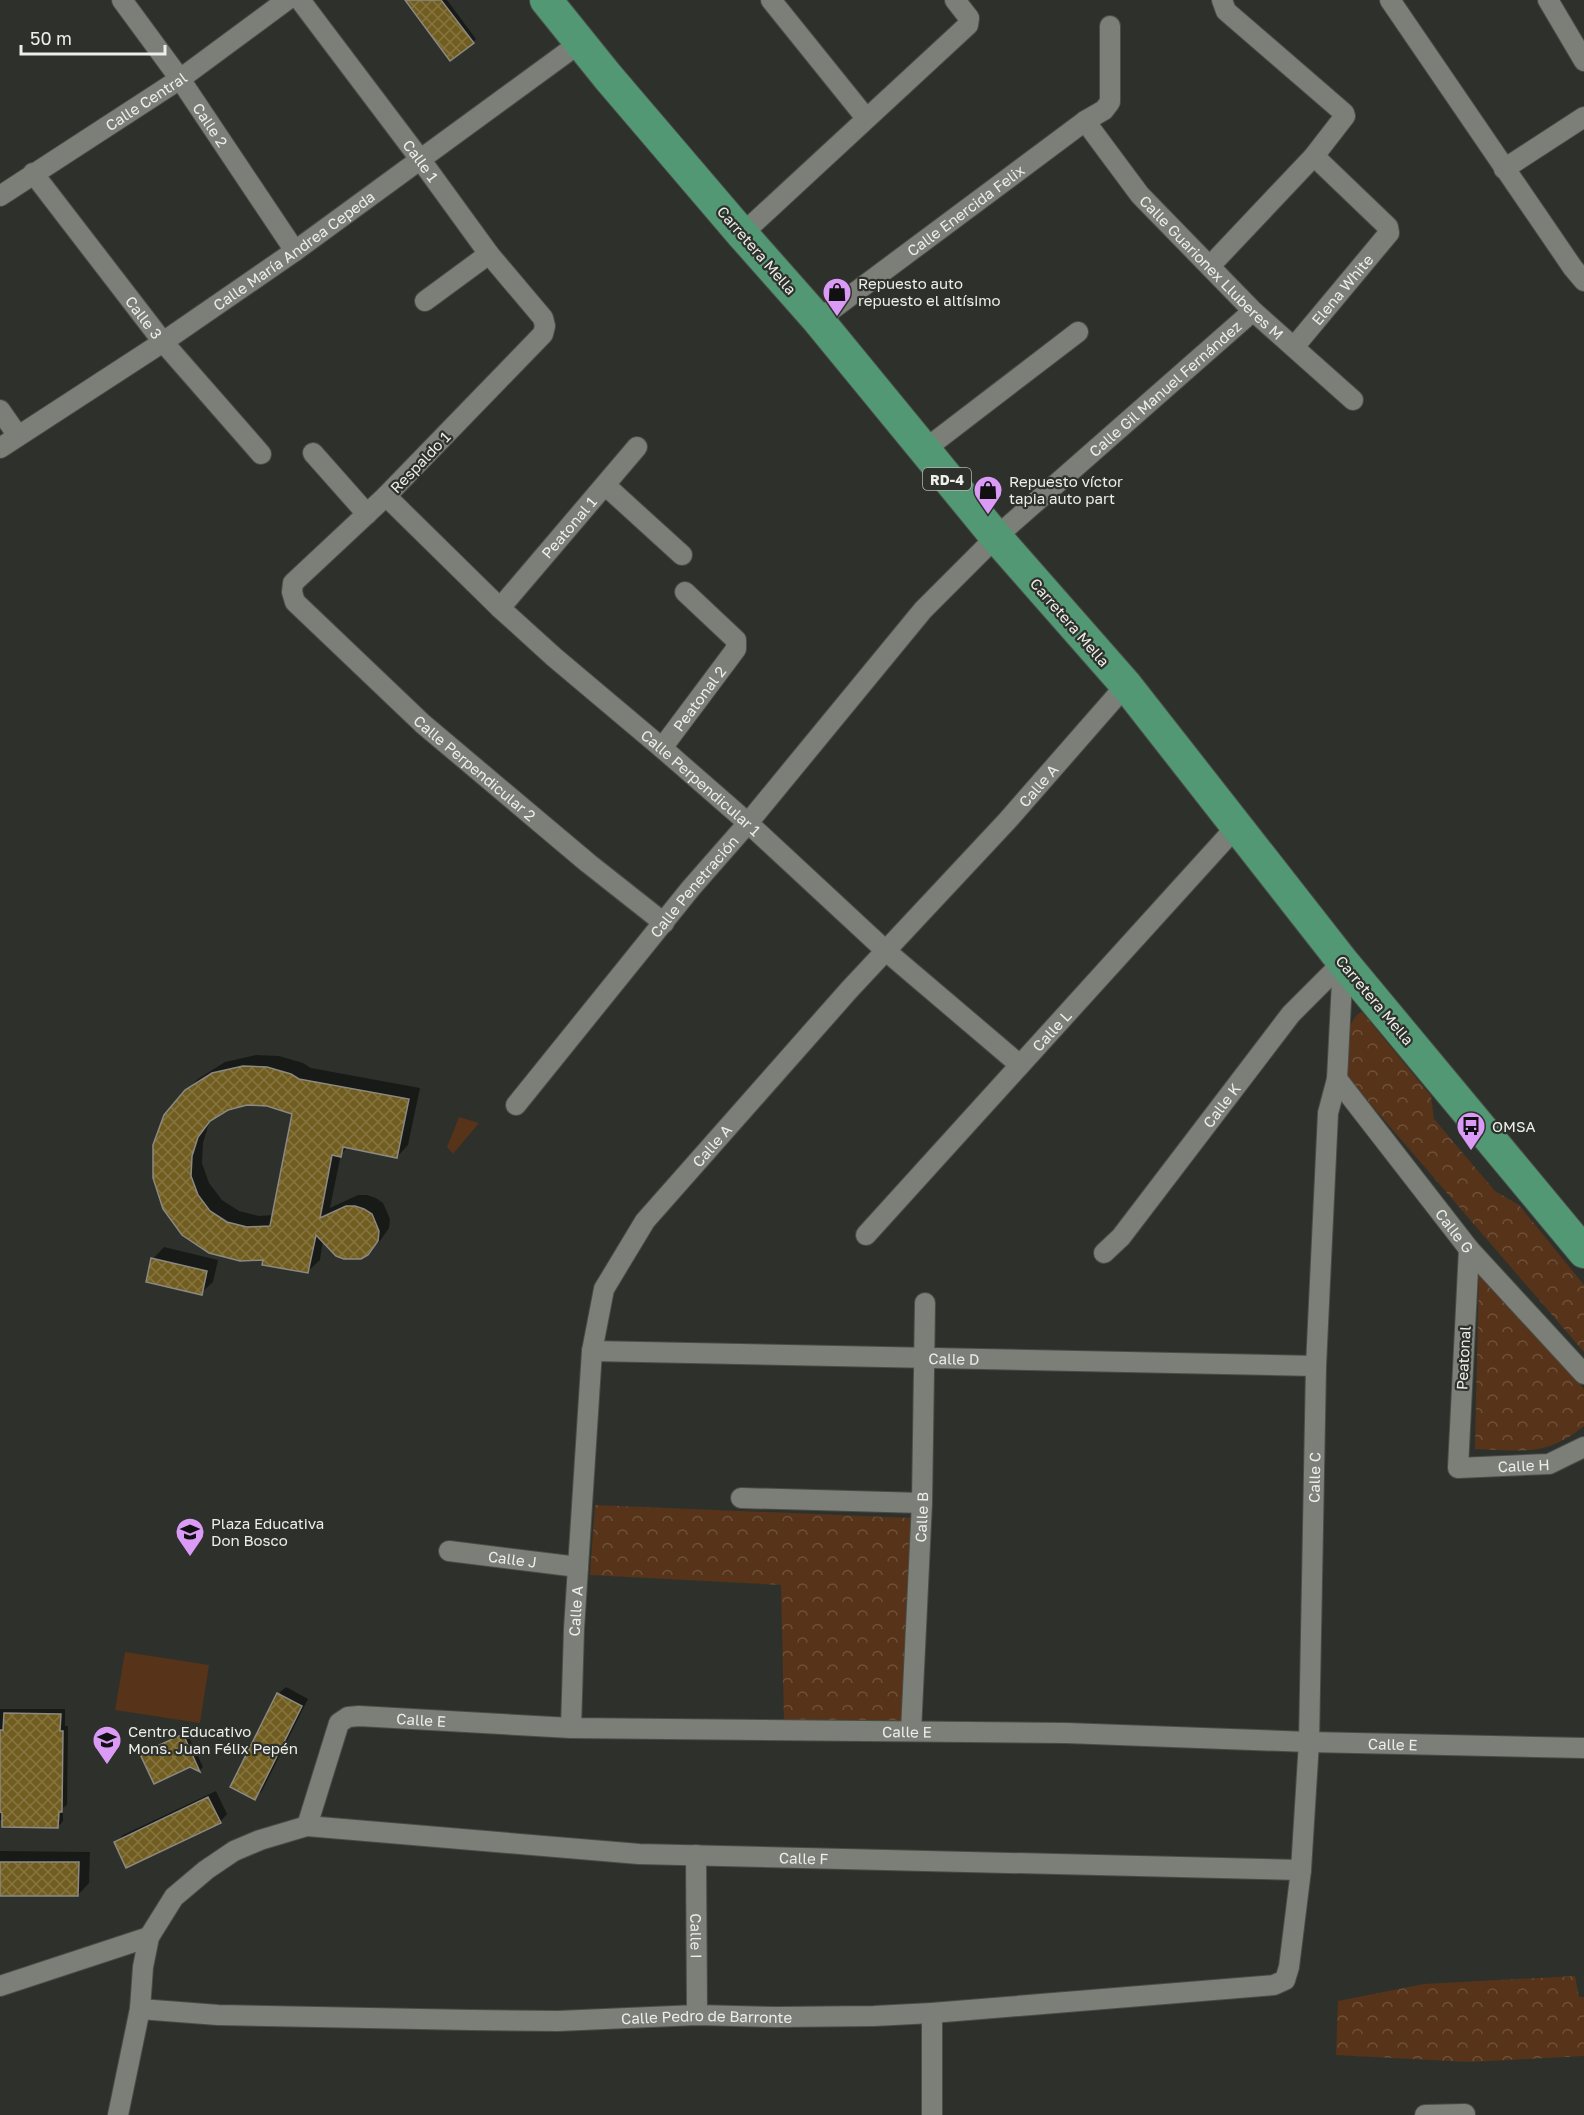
<svg xmlns="http://www.w3.org/2000/svg" width="1584" height="2115" viewBox="0 0 1584 2115" font-family="'Golos Text',sans-serif">
  <defs>
    <pattern id="forest-crowns" width="20" height="18" patternUnits="userSpaceOnUse" patternTransform="scale(1.5)"><rect width="20" height="18" fill="#563319"/><path d="M2 6a3 3 0 1 1 6 0M12 15a3 3 0 1 1 6 0" fill="none" stroke="#6e513b"/></pattern>
    <pattern id="building-cross-hatch" width="8" height="8" patternUnits="userSpaceOnUse" patternTransform="scale(1.5)"><rect width="8" height="8" fill="#715d1f"/><path d="M0 0l8 8M0 8l8-8" fill="none" stroke="#857540"/></pattern>
  </defs>
  <rect width="100%" height="100%" fill="#2e312b"/>
  <path fill="#563319" d="M 459,1117 L 479,1123 L 453,1154 L 447,1147 Z
    M 125,1652 L 209,1665 L 200,1723 L 115,1710 Z"/>
  <path fill="url(#forest-crowns)" d="M 1362,1012 L 1431,1096 L 1434,1119 L 1495,1191 L 1519,1205 L 1584,1285 L 1584,1352 L 1348,1078 C 1345,1062 1344,1018 1362,1012 Z
    M 1479,1270 L 1584,1389 L 1584,1426 C 1544,1458 1523,1450 1475,1449 Z
    M 595,1505 L 911,1518 L 906,1721 L 784,1720 L 781,1585 L 590,1575 Z
    M 1575,1976 L 1579,1997 L 1584,1997 L 1584,2056 L 1470,2062 L 1336,2055 L 1338,2001 L 1424,1984 Z"/>
  <path fill="#0007" fill-rule="evenodd" d="M 406,0 L 447,0 L 476,39 L 473,42 Z
    M 256,1055 L 279,1056 L 303,1063 L 311,1068 L 420,1088 L 408,1145 L 397,1157 L 348,1147 L 341,1154 L 330,1208 L 358,1195 L 367,1195 L 376,1198 L 383,1203 L 390,1219 L 389,1228 L 380,1241 L 368,1253 L 323,1240 L 320,1260 L 308,1271 L 183,1234 L 186,1091 L 198,1079 L 225,1062 ZM 247,1103 L 267,1105 L 294,1113 L 273,1215 L 259,1216 L 239,1211 L 222,1200 L 209,1183 L 202,1163 L 203,1143 L 209,1123 L 215,1116 L 227,1108 Z
    M 164,1247 L 218,1260 L 213,1282 L 201,1293 L 153,1259 Z
    M 286,1687 L 308,1699 L 262,1791 L 255,1798 L 278,1694 Z
    M 0,1709 L 65,1709 L 65,1726 L 68,1726 L 67,1805 L 63,1808 L 63,1821 L 58,1827 L 0,1820 Z
    M 186,1731 L 203,1767 L 200,1770 L 190,1765 L 142,1754 Z
    M 216,1791 L 227,1814 L 220,1822 L 116,1842 L 123,1835 Z
    M 0,1851 L 90,1852 L 89,1883 L 78,1895 L 0,1894 Z"/>
  <path fill="url(#building-cross-hatch)" stroke="#8c8982" stroke-width="1.5" fill-rule="evenodd" d="M 405,0 L 441,0 L 474,43 L 450,61 Z
    M 243,1066 L 267,1067 L 291,1074 L 299,1079 L 409,1099 L 397,1158 L 343,1147 L 341,1157 L 332,1155 L 320,1218 L 346,1206 L 355,1206 L 364,1209 L 372,1214 L 379,1231 L 378,1241 L 368,1255 L 361,1259 L 344,1259 L 336,1256 L 316,1235 L 308,1273 L 262,1265 L 263,1260 L 240,1261 L 209,1253 L 182,1235 L 163,1209 L 153,1178 L 153,1145 L 164,1115 L 185,1090 L 212,1073 ZM 247,1105 L 267,1106 L 292,1114 L 270,1226 L 247,1227 L 227,1222 L 210,1211 L 198,1195 L 191,1176 L 192,1156 L 198,1137 L 210,1121 L 228,1110 Z
    M 151,1258 L 207,1271 L 202,1295 L 146,1282 Z
    M 277,1693 L 302,1706 L 255,1800 L 230,1787 Z
    M 4,1713 L 61,1714 L 60,1731 L 63,1731 L 62,1812 L 59,1812 L 58,1828 L 2,1827 L 2,1813 L 0,1812 L 0,1730 L 3,1730 Z
    M 183,1734 L 200,1772 L 190,1767 L 154,1784 L 140,1754 Z
    M 208,1797 L 221,1823 L 126,1868 L 114,1842 Z
    M 0,1862 L 79,1862 L 78,1896 L 0,1896 Z"/>
  <g fill="none" stroke-linecap="round" stroke-linejoin="round">
    <g stroke="#4a4c47" stroke-width="22">
      <g id="street">
        <path id="s1" d="M 122,0 L 180,79 L 295,251"/>
        <path id="s2" d="M 300,0 L 420,159 L 489,254 L 543,318 L 545,326 L 543,334 L 386,496 L 293,583 L 292,592 L 295,602 L 423,724 L 588,863 L 664,923"/>
        <path d="M 771,0 L 866,118"/>
        <path d="M 1390,0 L 1573,268 L 1584,281"/>
        <path d="M 1548,0 L 1584,61"/>
        <path id="s3" d="M 1085,121 L 1140,195 L 1253,311 L 1353,400"/>
        <path d="M 1504,169 L 1584,117"/>
        <path id="s4" d="M 33,173 L 163,342 L 261,454"/>
        <path id="s5" d="M 0,196 L 180,79 L 287,0"/>
        <path d="M 742,234 L 968,25 L 969,18 L 955,0"/>
        <path d="M 1210,266 L 1314,156 L 1345,116 L 1344,113 L 1226,11 L 1222,0"/>
        <path d="M 425,301 L 489,254"/>
        <path id="s6" d="M 818,320 L 1085,121 L 1104,110 L 1110,102 L 1110,26"/>
        <path id="s7" d="M 1294,347 L 1389,233 L 1388,227 L 1314,156"/>
        <path d="M 0,410 L 18,436"/>
        <path id="s8" d="M 0,448 L 163,342 L 295,251 L 581,42"/>
        <path d="M 924,450 L 1078,332"/>
        <path d="M 313,453 L 367,514"/>
        <path d="M 605,485 L 682,555"/>
        <path id="s9" d="M 386,496 L 500,608 L 554,657 L 662,748 L 748,823 L 886,951 L 1020,1065"/>
        <path id="s10" d="M 500,608 L 637,447"/>
        <path id="s11" d="M 662,748 L 736,649 L 736,640 L 685,592"/>
        <path id="s12" d="M 1337,1079 L 1469,1249 L 1584,1374"/>
        <path id="s13" d="M 516,1105 L 691,888 L 748,823 L 923,610 L 996,537 L 1253,311"/>
        <path id="s14" d="M 866,1235 L 1237,826"/>
        <path id="s15" d="M 1469,1249 L 1458,1468 L 1549,1464 L 1584,1447"/>
        <path id="s16" d="M 1104,1253 L 1121,1237 L 1291,1014 L 1343,962"/>
        <path id="s17" d="M 592,1351 L 1316,1366"/>
        <path d="M 741,1498 L 922,1503"/>
        <path id="s18" d="M 449,1551 L 578,1567"/>
        <path id="s19" d="M 571,1728 L 574,1629 L 592,1351 L 604,1289 L 645,1221 L 849,990 L 1007,821 L 1126,685"/>
        <path id="s20" d="M 911,1731 L 922,1503 L 925,1303"/>
        <path id="s21" d="M 307,1826 L 339,1723 L 348,1717 L 359,1716 L 571,1728 L 1066,1733 L 1309,1742 L 1584,1748"/>
        <path id="s22" d="M 696,1855 L 697,2015"/>
        <path d="M 0,1986 L 149,1937"/>
        <path id="s23" d="M 140,2009 L 218,2015 L 471,2020 L 558,2021 L 697,2015 L 776,2017 L 874,2016 L 932,2013 L 1274,1985 L 1285,1980 L 1289,1967 L 1301,1870 L 1309,1742 L 1316,1366 L 1328,1113 L 1337,1079 L 1343,962"/>
        <path d="M 932,2013 L 932,2115"/>
        <path id="s24" d="M 118,2115 L 140,2009 L 143,1967 L 149,1937 L 174,1897 L 206,1870 L 234,1851 L 260,1840 L 307,1826 L 639,1854 L 1301,1870"/>
        <path d="M 1425,2115 L 1465,2114"/>
      </g>
    </g>
    <g stroke="#4a4c47" stroke-width="34">
      <path id="primary" d="M 546,0 L 608,77 L 742,234 L 818,320 L 996,537 L 1126,685 L 1343,962 L 1584,1252"/>
    </g>
    <use href="#street" stroke="#7c7f78" stroke-width="20"/>
    <use href="#primary" stroke="#529874" stroke-width="32"/>
  </g>
  <defs>
    <g id="shop-pin" transform="scale(1.5)"><path d="M0 17L-7.5 6A9.5 9.5 0 1 1 7.5 6Z" fill="#da9af6" stroke="#2e312b"/><path d="M-5-2.5h2.3a2.7 3.5 0 0 1 5.4 0H5L5.5 6h-11ZM-1.5-2.5h3a1.5 2.3 0 0 0-3 0Z" fill="#111"/></g>
    <g id="bus-pin" transform="scale(1.5)"><path d="M0 17L-7.5 6A9.5 9.5 0 1 1 7.5 6Z" fill="#da9af6" stroke="#2e312b"/><path d="M-5-6H5V4H4V6H2V4H-2V6H-4V4H-5ZM-3.5-4V0h7V-4ZM-3.5 1.2v1.5H-2V1.2ZM2 1.2v1.5H3.5V1.2Z" fill="#111"/></g>
    <g id="school-pin" transform="scale(1.5)"><path d="M0 17L-7.5 6A9.5 9.5 0 1 1 7.5 6Z" fill="#da9af6" stroke="#2e312b"/><path d="M0-5L7-2L0 1L-7-2ZM-4 1L0 2.5L4 1V4Q0 6-4 4Z" fill="#111"/></g>
  </defs>
  <g fill-rule="evenodd">
    <use href="#shop-pin" x="837" y="292"/>
    <use href="#shop-pin" x="988" y="490"/>
    <use href="#bus-pin" x="1471" y="1126"/>
    <use href="#school-pin" x="190" y="1532"/>
    <use href="#school-pin" x="107" y="1740"/>
  </g>
  <g text-anchor="middle" dominant-baseline="central" stroke-width="4.5" stroke-linejoin="round" paint-order="stroke">
    <rect fill="#2e312b" stroke="#b3b5b1" stroke-width="1.5" x="923" y="468" width="48" height="22" rx="4.5"/>
    <g font-size="14" font-weight="bold" fill="#eceeea">
      <text x="947" y="479">RD-4</text>
    </g>
    <g font-size="15" fill="#eceeea" stroke="#2e312b">
      <text stroke="none"><textPath href="#s5" startOffset="174">Calle Central</textPath></text>
      <text stroke="none"><textPath href="#s1" startOffset="153">Calle 2</textPath></text>
      <text stroke="none"><textPath href="#s2" startOffset="201">Calle 1</textPath></text>
      <text stroke="none"><textPath href="#s6" startOffset="184">Calle Enercida Felix</textPath></text>
      <text stroke="none"><textPath href="#s8" startOffset="354">Calle María Andrea Cepeda</textPath></text>
      <text transform="translate(757 250) rotate(49)">Carretera Mella</text>
      <text stroke="none"><textPath href="#s3" startOffset="194">Calle Guarionex Lluberes M</textPath></text>
      <text stroke="none"><textPath href="#s7" startOffset="75">Elena White</textPath></text>
      <text stroke="none"><textPath href="#s4" startOffset="182">Calle 3</textPath></text>
      <text stroke="none"><textPath href="#s13" startOffset="969">Calle Gil Manuel Fernández</textPath></text>
      <text transform="translate(420 462) rotate(-46)">Respaldo 1</text>
      <text stroke="none"><textPath href="#s10" startOffset="106">Peatonal 1</textPath></text>
      <text transform="translate(1070 622) rotate(49)">Carretera Mella</text>
      <text stroke="none"><textPath href="#s11" startOffset="62">Peatonal 2</textPath></text>
      <text stroke="none"><textPath href="#s2" startOffset="1034">Calle Perpendicular 2</textPath></text>
      <text stroke="none"><textPath href="#s9" startOffset="426">Calle Perpendicular 1</textPath></text>
      <text stroke="none"><textPath href="#s19" startOffset="1107">Calle A</textPath></text>
      <text stroke="none"><textPath href="#s13" startOffset="282">Calle Penetración</textPath></text>
      <text transform="translate(1375 1000) rotate(50)">Carretera Mella</text>
      <text stroke="none"><textPath href="#s14" startOffset="276">Calle L</textPath></text>
      <text stroke="none"><textPath href="#s16" startOffset="189">Calle K</textPath></text>
      <text stroke="none"><textPath href="#s19" startOffset="621">Calle A</textPath></text>
      <text stroke="none"><textPath href="#s12" startOffset="192">Calle G</textPath></text>
      <text transform="translate(1463 1358) rotate(-87)">Peatonal</text>
      <text stroke="none"><textPath href="#s17" startOffset="362">Calle D</textPath></text>
      <text stroke="none"><textPath href="#s15" startOffset="285">Calle H</textPath></text>
      <text stroke="none"><textPath href="#s23" startOffset="1652">Calle C</textPath></text>
      <text stroke="none"><textPath href="#s20" startOffset="214">Calle B</textPath></text>
      <text stroke="none"><textPath href="#s18" startOffset="64">Calle J</textPath></text>
      <text stroke="none"><textPath href="#s19" startOffset="117">Calle A</textPath></text>
      <text stroke="none"><textPath href="#s21" startOffset="192">Calle E</textPath></text>
      <text stroke="none"><textPath href="#s21" startOffset="678">Calle E</textPath></text>
      <text stroke="none"><textPath href="#s21" startOffset="1164">Calle E</textPath></text>
      <text stroke="none"><textPath href="#s24" startOffset="879">Calle F</textPath></text>
      <text stroke="none"><textPath href="#s22" startOffset="81">Calle I</textPath></text>
      <text stroke="none"><textPath href="#s23" startOffset="567">Calle Pedro de Barronte</textPath></text>
    </g>
    <g font-size="15" fill="#eceeea" stroke="#2e312b" text-anchor="start">
      <text x="858" y="283">Repuesto auto<tspan x="858" dy="17">repuesto el altísimo</tspan></text>
      <text x="1009" y="481">Repuesto víctor<tspan x="1009" dy="17">tapia auto part</tspan></text>
      <text x="1492" y="1126">OMSA</text>
      <text x="211" y="1523">Plaza Educativa<tspan x="211" dy="17">Don Bosco</tspan></text>
      <text x="128" y="1731">Centro Educativo<tspan x="128" dy="17">Mons. Juan Félix Pepén</tspan></text>
    </g>
  </g>
  <path d="M21 45v9h144v-9" fill="none" stroke="#eceeea" stroke-width="3"/>
  <text x="30" y="45" font-size="18" fill="#eceeea" stroke="#2e312b" stroke-width="4.5" paint-order="stroke">50 m</text>
</svg>
